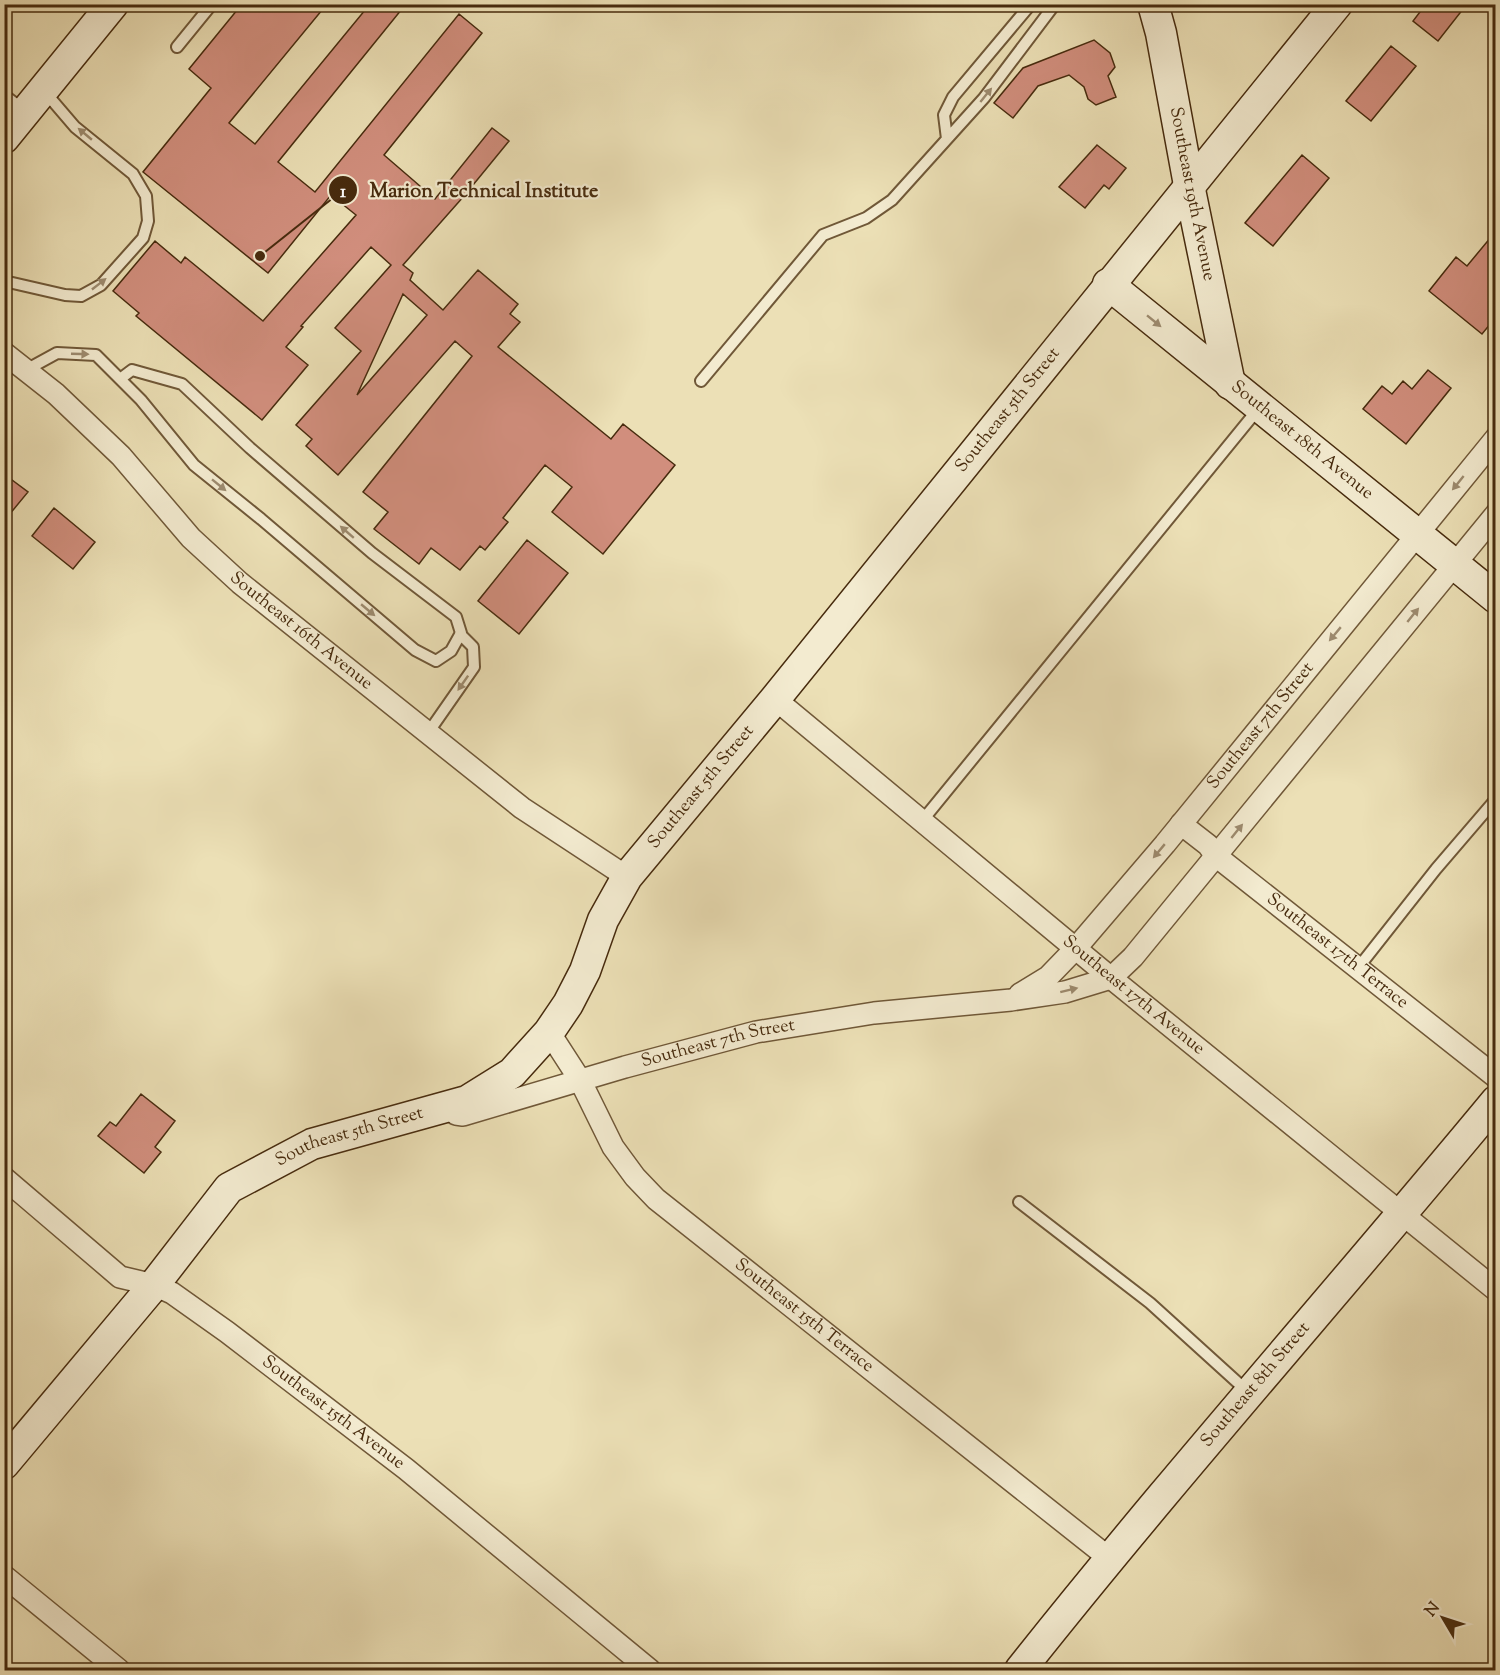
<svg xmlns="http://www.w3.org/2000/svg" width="1500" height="1675" viewBox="0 0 1500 1675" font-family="'Sorts Mill Goudy',serif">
  <rect width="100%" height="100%" fill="#ece0b6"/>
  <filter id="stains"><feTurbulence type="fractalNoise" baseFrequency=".00333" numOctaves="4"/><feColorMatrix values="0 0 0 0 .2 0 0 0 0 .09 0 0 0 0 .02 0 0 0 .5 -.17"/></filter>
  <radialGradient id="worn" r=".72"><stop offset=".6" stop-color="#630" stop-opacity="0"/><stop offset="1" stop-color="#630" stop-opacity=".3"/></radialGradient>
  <path fill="#d18e7d" stroke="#472b0e" stroke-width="1.5" fill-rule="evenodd" d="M 242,4 L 327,4 L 229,123 L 255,144 L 370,4 L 406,4 L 278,162 L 315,192 L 459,14 L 482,33 L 384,155 L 435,199 L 492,128 L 509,141 L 464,196 L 403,265 L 413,273 L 410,280 L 443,310 L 478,270 L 518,304 L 510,314 L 520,322 L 498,347 L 611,439 L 623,424 L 675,465 L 603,554 L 552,512 L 572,487 L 545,465 L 503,518 L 508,522 L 485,550 L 480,546 L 460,570 L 431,548 L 419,564 L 374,529 L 388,512 L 363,492 L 472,356 L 455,341 L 338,475 L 306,446 L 312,439 L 296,425 L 361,351 L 335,328 L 391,265 L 371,247 L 301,326 L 303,327 L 286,347 L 308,365 L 262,420 L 136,316 L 139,313 L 113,291 L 155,241 L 181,263 L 185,257 L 263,321 L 356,215 L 331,195 L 268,273 L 143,172 L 211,88 L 189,69 ZM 403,294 L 427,315 L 357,395 L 390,323 Z
    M 1426,4 L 1467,4 L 1438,41 L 1413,21 Z
    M 1094,40 L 1110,53 L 1115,67 L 1108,76 L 1116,97 L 1096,105 L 1088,99 L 1084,87 L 1069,75 L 1038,86 L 1013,118 L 994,103 L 1023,68 Z
    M 1391,46 L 1416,66 L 1371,121 L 1346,101 Z
    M 1097,145 L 1126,168 L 1109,189 L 1104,185 L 1085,208 L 1059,187 Z
    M 1302,155 L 1329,178 L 1273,246 L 1245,223 Z
    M 1496,231 L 1496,317 L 1482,334 L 1429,291 L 1456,257 L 1467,266 Z
    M 1428,370 L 1451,388 L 1406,444 L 1363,409 L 1382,386 L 1392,394 L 1403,381 L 1412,389 Z
    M 4,474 L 28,492 L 4,521 Z
    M 54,508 L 95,542 L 73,569 L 32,536 Z
    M 527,540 L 568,573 L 519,634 L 478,601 Z
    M 141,1094 L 175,1121 L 155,1147 L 161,1152 L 144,1173 L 98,1136 L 110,1122 L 116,1126 Z"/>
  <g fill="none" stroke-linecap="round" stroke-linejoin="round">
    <g stroke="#705838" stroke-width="14">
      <path id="lane" d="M 177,47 L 212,4
        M 4,95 L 24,110
        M 947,139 L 944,115 L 953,97 L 1031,4
        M 4,281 L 65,295 L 81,296 L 101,285 L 143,238 L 148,221 L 146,196 L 133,174 L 75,127 L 45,92
        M 26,370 L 57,353 L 96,355 L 141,400 L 194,465 L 261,519 L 415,650 L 436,661 L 451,651 L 461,633 L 456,617 L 372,553 L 250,448 L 182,384 L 132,370 L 120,379
        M 701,381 L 823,235 L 866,218 L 892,200 L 984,98 L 1055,4
        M 428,733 L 474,667 L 473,647 L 460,634
        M 922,821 L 1259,408
        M 1358,968 L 1436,869 L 1496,799
        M 1019,1202 L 1150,1303 L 1247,1391"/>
    </g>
    <g stroke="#705838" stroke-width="24">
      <g id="street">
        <path id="s1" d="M 4,353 L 56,394 L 121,456 L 191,538 L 240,583 L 522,808 L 627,877"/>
        <path id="s2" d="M 775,699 L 1111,978 L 1496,1290"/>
        <path id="s3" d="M 1181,824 L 1208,845 L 1216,856 L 1496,1077"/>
        <path id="s4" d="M 1020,994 L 1048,977 L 1076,948 L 1165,844 L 1496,438"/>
        <path id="s5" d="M 549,1032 L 580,1080 L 613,1147 L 635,1177 L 656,1199 L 1109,1558"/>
        <path id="s6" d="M 456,1114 L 463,1115 L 625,1067 L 756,1032 L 874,1013 L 1011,1000 L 1065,992 L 1111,978 L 1133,957 L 1496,514"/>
        <path id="s7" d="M 4,1178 L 120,1277 L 154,1285 L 172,1293 L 227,1332 L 406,1469 L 650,1670"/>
        <path d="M 4,1576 L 119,1670"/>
      </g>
    </g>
    <g stroke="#472b0e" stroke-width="33">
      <g id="secondary">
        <path id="s8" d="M 1153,4 L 1161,33 L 1189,185 L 1230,384"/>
        <path d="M 4,138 L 113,4"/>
        <path id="s9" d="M 1108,284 L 1496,598"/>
        <path id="s10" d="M 4,1464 L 154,1285 L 229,1188 L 312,1144 L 467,1101 L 512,1073 L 549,1032 L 568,1004 L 585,971 L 603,920 L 627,877 L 775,699 L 1337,4"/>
        <path id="s11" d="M 1020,1670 C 1173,1477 1338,1292 1496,1101"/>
      </g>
    </g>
    <use href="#lane" stroke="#f3ebd0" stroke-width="10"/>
    <use href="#street" stroke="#f3ebd0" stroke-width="21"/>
    <use href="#secondary" stroke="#f3ebd0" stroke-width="30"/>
  </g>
  <defs><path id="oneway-solid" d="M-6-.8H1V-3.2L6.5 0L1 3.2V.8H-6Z" transform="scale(1.5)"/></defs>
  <g fill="#9d8b6f">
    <use href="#oneway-solid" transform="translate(986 95) rotate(-51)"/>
    <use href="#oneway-solid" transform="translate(85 134) rotate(-140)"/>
    <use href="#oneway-solid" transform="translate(99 284) rotate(-38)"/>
    <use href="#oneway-solid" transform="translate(1154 321) rotate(39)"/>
    <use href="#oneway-solid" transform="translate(80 354) rotate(2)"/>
    <use href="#oneway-solid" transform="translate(1458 483) rotate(129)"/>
    <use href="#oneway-solid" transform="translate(219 485) rotate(39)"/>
    <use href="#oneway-solid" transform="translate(347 532) rotate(-139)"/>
    <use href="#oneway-solid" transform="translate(368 610) rotate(40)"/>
    <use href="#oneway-solid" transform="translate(1413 615) rotate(-51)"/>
    <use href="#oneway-solid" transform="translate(1335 634) rotate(130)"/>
    <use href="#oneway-solid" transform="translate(463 683) rotate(125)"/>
    <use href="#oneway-solid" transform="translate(1237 831) rotate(-51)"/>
    <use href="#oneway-solid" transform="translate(1159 851) rotate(130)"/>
    <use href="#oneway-solid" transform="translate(1069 990) rotate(-14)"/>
  </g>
  <g text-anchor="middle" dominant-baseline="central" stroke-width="4.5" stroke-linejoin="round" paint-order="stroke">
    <g font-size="18" fill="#472b0e" stroke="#f3ebd0">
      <text stroke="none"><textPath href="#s8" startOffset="194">Southeast 19th Avenue</textPath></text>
      <text stroke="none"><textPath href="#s10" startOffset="1496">Southeast 5th Street</textPath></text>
      <text stroke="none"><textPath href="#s9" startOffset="249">Southeast 18th Avenue</textPath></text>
      <text stroke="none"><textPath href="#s1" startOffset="408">Southeast 16th Avenue</textPath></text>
      <text stroke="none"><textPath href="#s4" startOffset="362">Southeast 7th Street</textPath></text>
      <text stroke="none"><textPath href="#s10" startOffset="1010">Southeast 5th Street</textPath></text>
      <text stroke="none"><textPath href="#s3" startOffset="202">Southeast 17th Terrace</textPath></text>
      <text stroke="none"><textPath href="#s2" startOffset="465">Southeast 17th Avenue</textPath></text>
      <text stroke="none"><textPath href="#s6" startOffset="272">Southeast 7th Street</textPath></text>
      <text stroke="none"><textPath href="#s10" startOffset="488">Southeast 5th Street</textPath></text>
      <text stroke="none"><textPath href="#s5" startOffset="388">Southeast 15th Terrace</textPath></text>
      <text stroke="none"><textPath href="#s11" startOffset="370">Southeast 8th Street</textPath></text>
      <text stroke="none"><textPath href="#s7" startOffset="408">Southeast 15th Avenue</textPath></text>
    </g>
  </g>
  <path fill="none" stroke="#472b0e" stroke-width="2" d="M260 256L343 190"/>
  <g fill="#472b0e" stroke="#f3ebd0" stroke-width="2">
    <circle cx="260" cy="256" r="6"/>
    <circle cx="343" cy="190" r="15"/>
  </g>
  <g font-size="18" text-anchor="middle" font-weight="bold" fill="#fff">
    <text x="343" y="197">1</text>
  </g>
  <g font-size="20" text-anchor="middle" font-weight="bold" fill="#472b0e" stroke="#f3ebd0" stroke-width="4.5" stroke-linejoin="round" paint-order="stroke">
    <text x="484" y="197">Marion Technical Institute</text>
  </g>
  <rect width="1500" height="1675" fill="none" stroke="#ece0b6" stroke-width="24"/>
  <rect x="6" y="6" width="1488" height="1663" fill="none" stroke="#472b0e" stroke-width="3"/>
  <rect x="12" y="12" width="1476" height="1651" fill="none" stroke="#472b0e" stroke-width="1.5"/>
  <g transform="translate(1443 1618) rotate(309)" stroke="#f3ebd0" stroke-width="4.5" paint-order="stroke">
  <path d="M0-4.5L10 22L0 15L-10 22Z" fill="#472b0e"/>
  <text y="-9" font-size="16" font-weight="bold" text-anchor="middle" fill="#472b0e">N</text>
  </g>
  <rect width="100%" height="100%" filter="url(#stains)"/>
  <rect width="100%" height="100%" fill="url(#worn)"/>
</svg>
